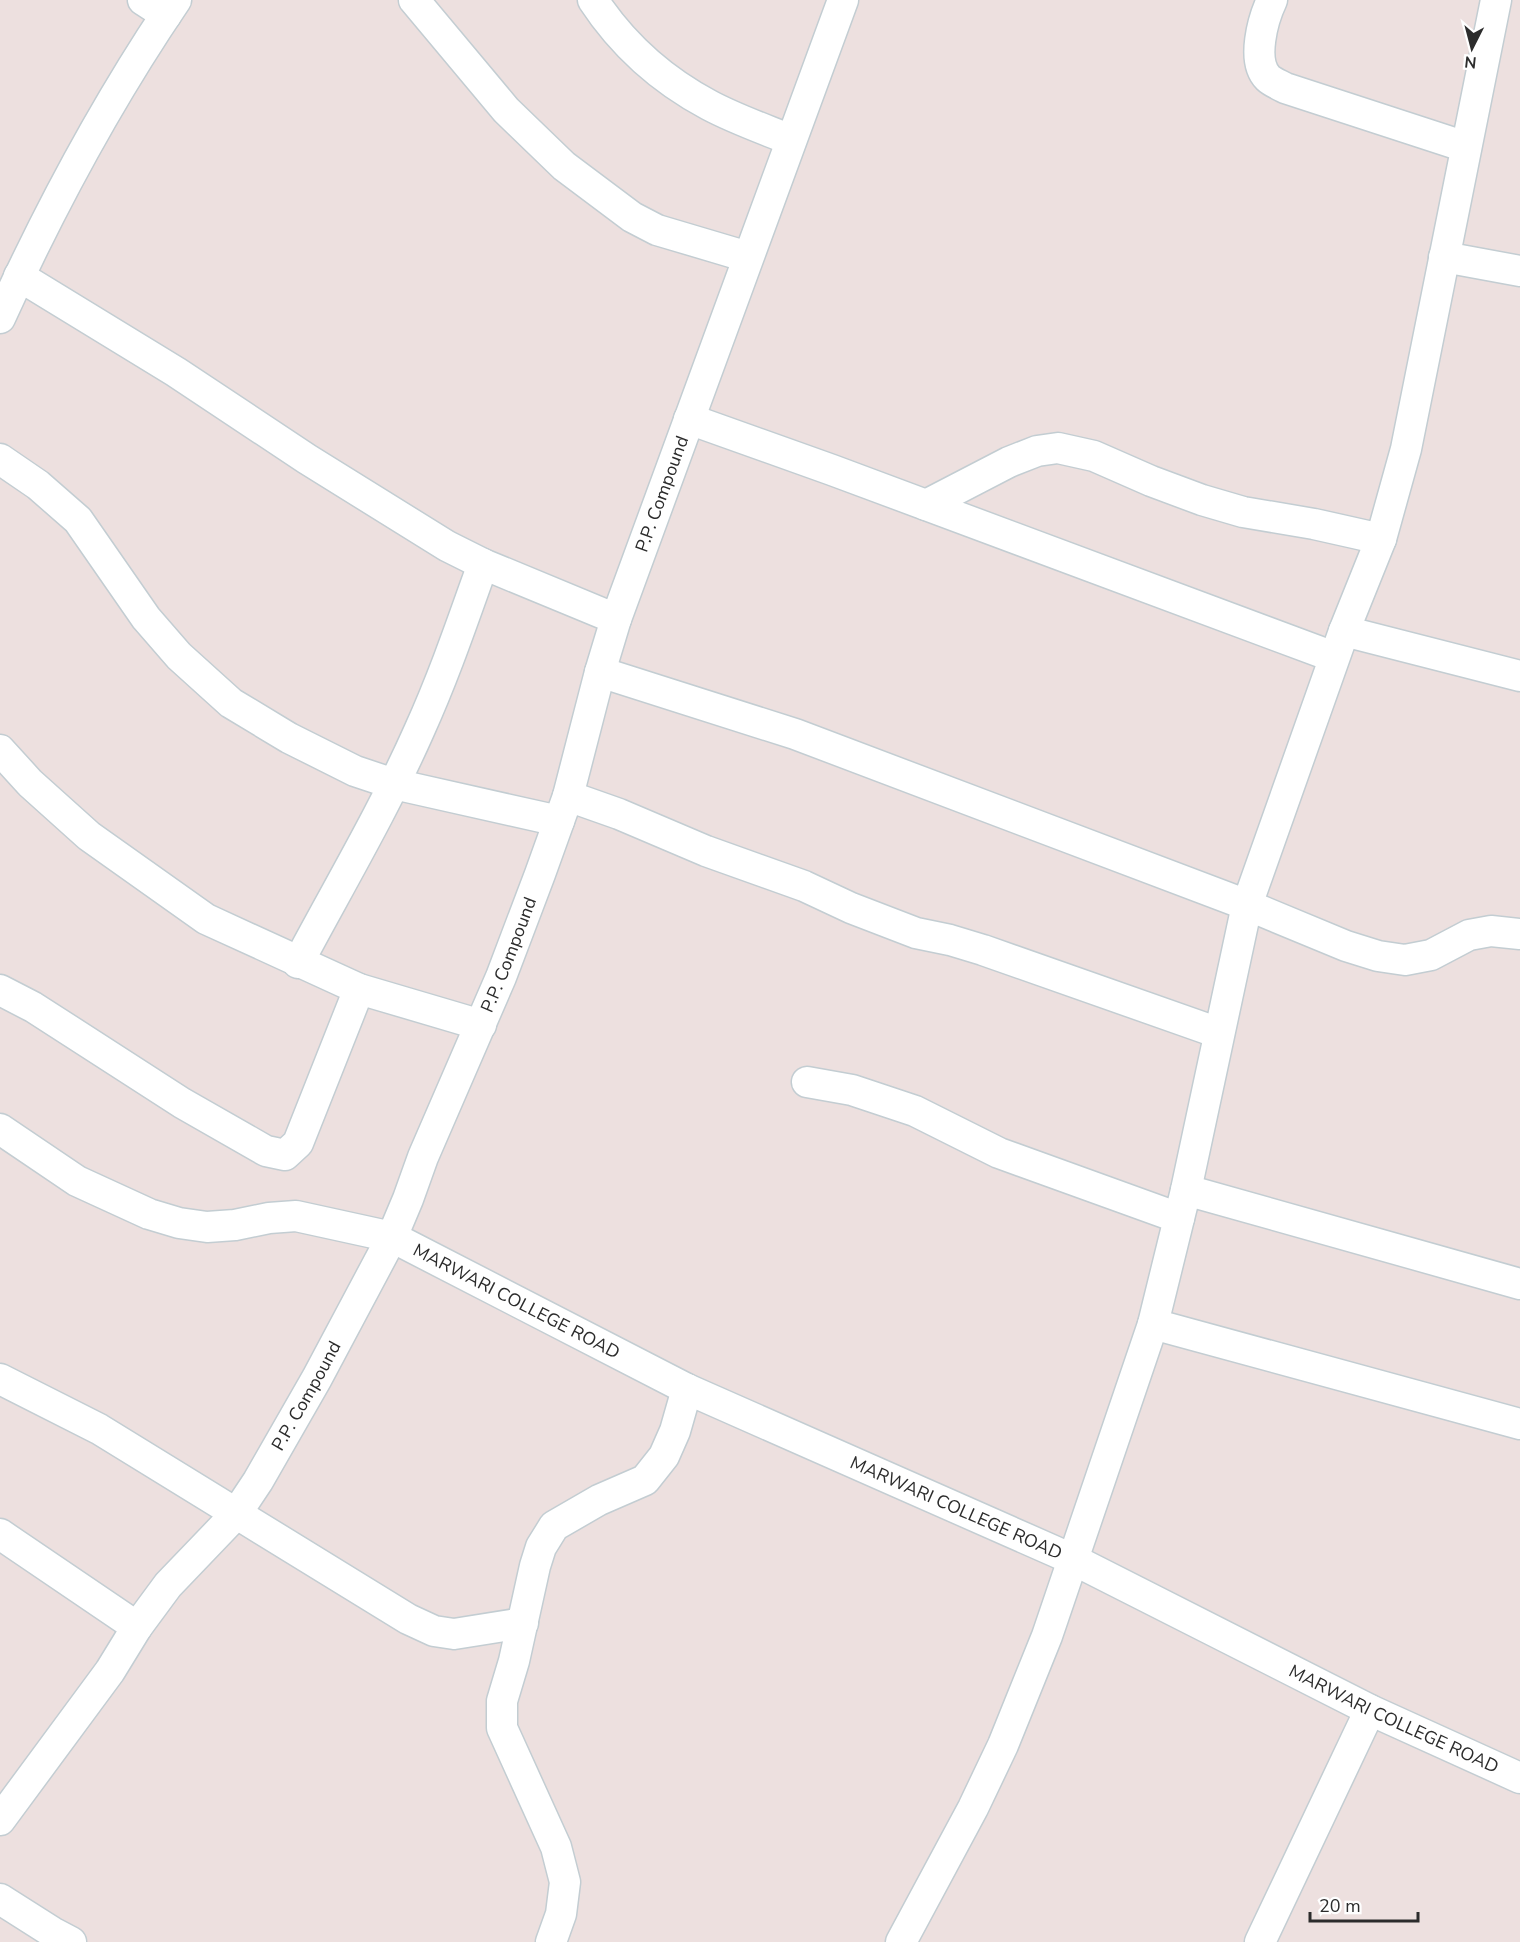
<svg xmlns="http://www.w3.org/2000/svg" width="1520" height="1942" viewBox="0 0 1520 1942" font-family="'Nunito Sans',sans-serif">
  <rect width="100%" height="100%" fill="#ede0df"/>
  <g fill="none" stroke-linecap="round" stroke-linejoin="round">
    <g stroke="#c3cdd2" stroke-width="33">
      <g id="minor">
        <path d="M 143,0 L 166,15"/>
        <path d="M 414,0 L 506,110 L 564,166 L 632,217 L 657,230 L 748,257"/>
        <path d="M 593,0 C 622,44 662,80 709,105 C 735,119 764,129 791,140"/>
        <path d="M 1272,0 C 1263,19 1251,61 1268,78 C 1272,82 1280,85 1285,88 L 1466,147"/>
        <path d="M 1444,257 L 1520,271"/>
        <path d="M 19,276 L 176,372 L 307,459 L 447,546 L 483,564 L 616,619"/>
        <path d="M 0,318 C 50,208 108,100 176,0"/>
        <path d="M 689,419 L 832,470 L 1334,657"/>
        <path d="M 0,459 L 38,485 L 78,520 L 146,618 L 179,656 L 231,703 L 289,738 L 355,771 L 394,784 L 559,821"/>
        <path d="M 926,505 L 1009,462 L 1037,451 L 1058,448 L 1094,456 L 1151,481 L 1202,500 L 1243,512 L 1314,524 L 1381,539"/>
        <path d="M 1344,631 L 1520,676"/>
        <path d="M 600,672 L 795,734 L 1247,905 L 1346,946 L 1378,956 L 1405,960 L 1431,955 L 1469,935 L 1491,931 L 1520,934"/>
        <path d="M 0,750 L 30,783 L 89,836 L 206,919 L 359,989 L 481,1025"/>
        <path d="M 568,796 L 619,814 L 706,851 L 804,886 L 851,908 L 916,933 L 950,940 L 983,950 L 1219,1033"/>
        <path d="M 298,963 C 339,886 384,810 419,731 C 444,676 463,620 483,564"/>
        <path d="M 0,990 L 33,1007 L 182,1103 L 266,1151 L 285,1155 L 298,1143 L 359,989"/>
        <path d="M 807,1082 L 852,1090 L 915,1111 L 999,1153 L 1179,1218"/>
        <path id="s1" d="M 0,1129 L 77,1181 L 149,1214 L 179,1223 L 207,1227 L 235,1225 L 269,1218 L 296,1216 L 392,1237 L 687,1389 L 1072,1559 L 1370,1710 L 1520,1778"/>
        <path d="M 1186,1190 L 1520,1284"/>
        <path d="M 1153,1324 L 1520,1424"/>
        <path d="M 0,1379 L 99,1429 L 408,1619 L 434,1631 L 454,1634 L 523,1623"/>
        <path d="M 0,1534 L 137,1627"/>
        <path id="s2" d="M 0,1820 L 110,1671 L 137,1627 L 168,1585 L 236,1514 L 258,1481 L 317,1378 L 392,1237 L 408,1199 L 423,1157 L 501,977 L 540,874 L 568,796 L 600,672 L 616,619 L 843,0"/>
        <path d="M 0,1899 L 52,1932 L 71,1942"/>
        <path d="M 551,1942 L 561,1914 L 565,1882 L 556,1847 L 502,1728 L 502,1701 L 514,1661 L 535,1566 L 541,1547 L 554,1526 L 599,1500 L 645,1480 L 664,1456 L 675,1431 L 687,1389"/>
        <path d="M 901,1942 L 973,1808 L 1003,1745 L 1047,1636 L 1153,1324 L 1186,1190 L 1247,905 L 1344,631 L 1381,539 L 1406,449 L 1496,0"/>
        <path d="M 1260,1942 L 1370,1710"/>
      </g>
    </g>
    <use href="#minor" stroke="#fff" stroke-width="30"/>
  </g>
  <g text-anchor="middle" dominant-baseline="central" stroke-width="6" stroke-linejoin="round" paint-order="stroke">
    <g font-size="18" fill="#2c2c2c" stroke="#fff">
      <text stroke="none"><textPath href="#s2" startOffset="1497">P.P. Compound</textPath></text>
      <text stroke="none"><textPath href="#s2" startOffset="1011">P.P. Compound</textPath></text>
      <text stroke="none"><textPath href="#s1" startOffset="560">MARWARI COLLEGE ROAD</textPath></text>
      <text stroke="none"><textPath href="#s2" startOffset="525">P.P. Compound</textPath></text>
      <text stroke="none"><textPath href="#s1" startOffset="1046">MARWARI COLLEGE ROAD</textPath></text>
      <text stroke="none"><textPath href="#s1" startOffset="1532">MARWARI COLLEGE ROAD</textPath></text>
    </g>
  </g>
  <g transform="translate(1472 48) rotate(186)" stroke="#ffffff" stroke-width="4.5" paint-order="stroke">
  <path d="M0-4.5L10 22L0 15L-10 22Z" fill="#2c2c2c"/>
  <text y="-9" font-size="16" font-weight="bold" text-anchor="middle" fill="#2c2c2c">N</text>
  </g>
  <path d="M1310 1912v9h108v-9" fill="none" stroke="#2c2c2c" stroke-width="3"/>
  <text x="1319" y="1912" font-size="18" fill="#2c2c2c" stroke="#ffffff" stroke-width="4.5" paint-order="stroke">20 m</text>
</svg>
